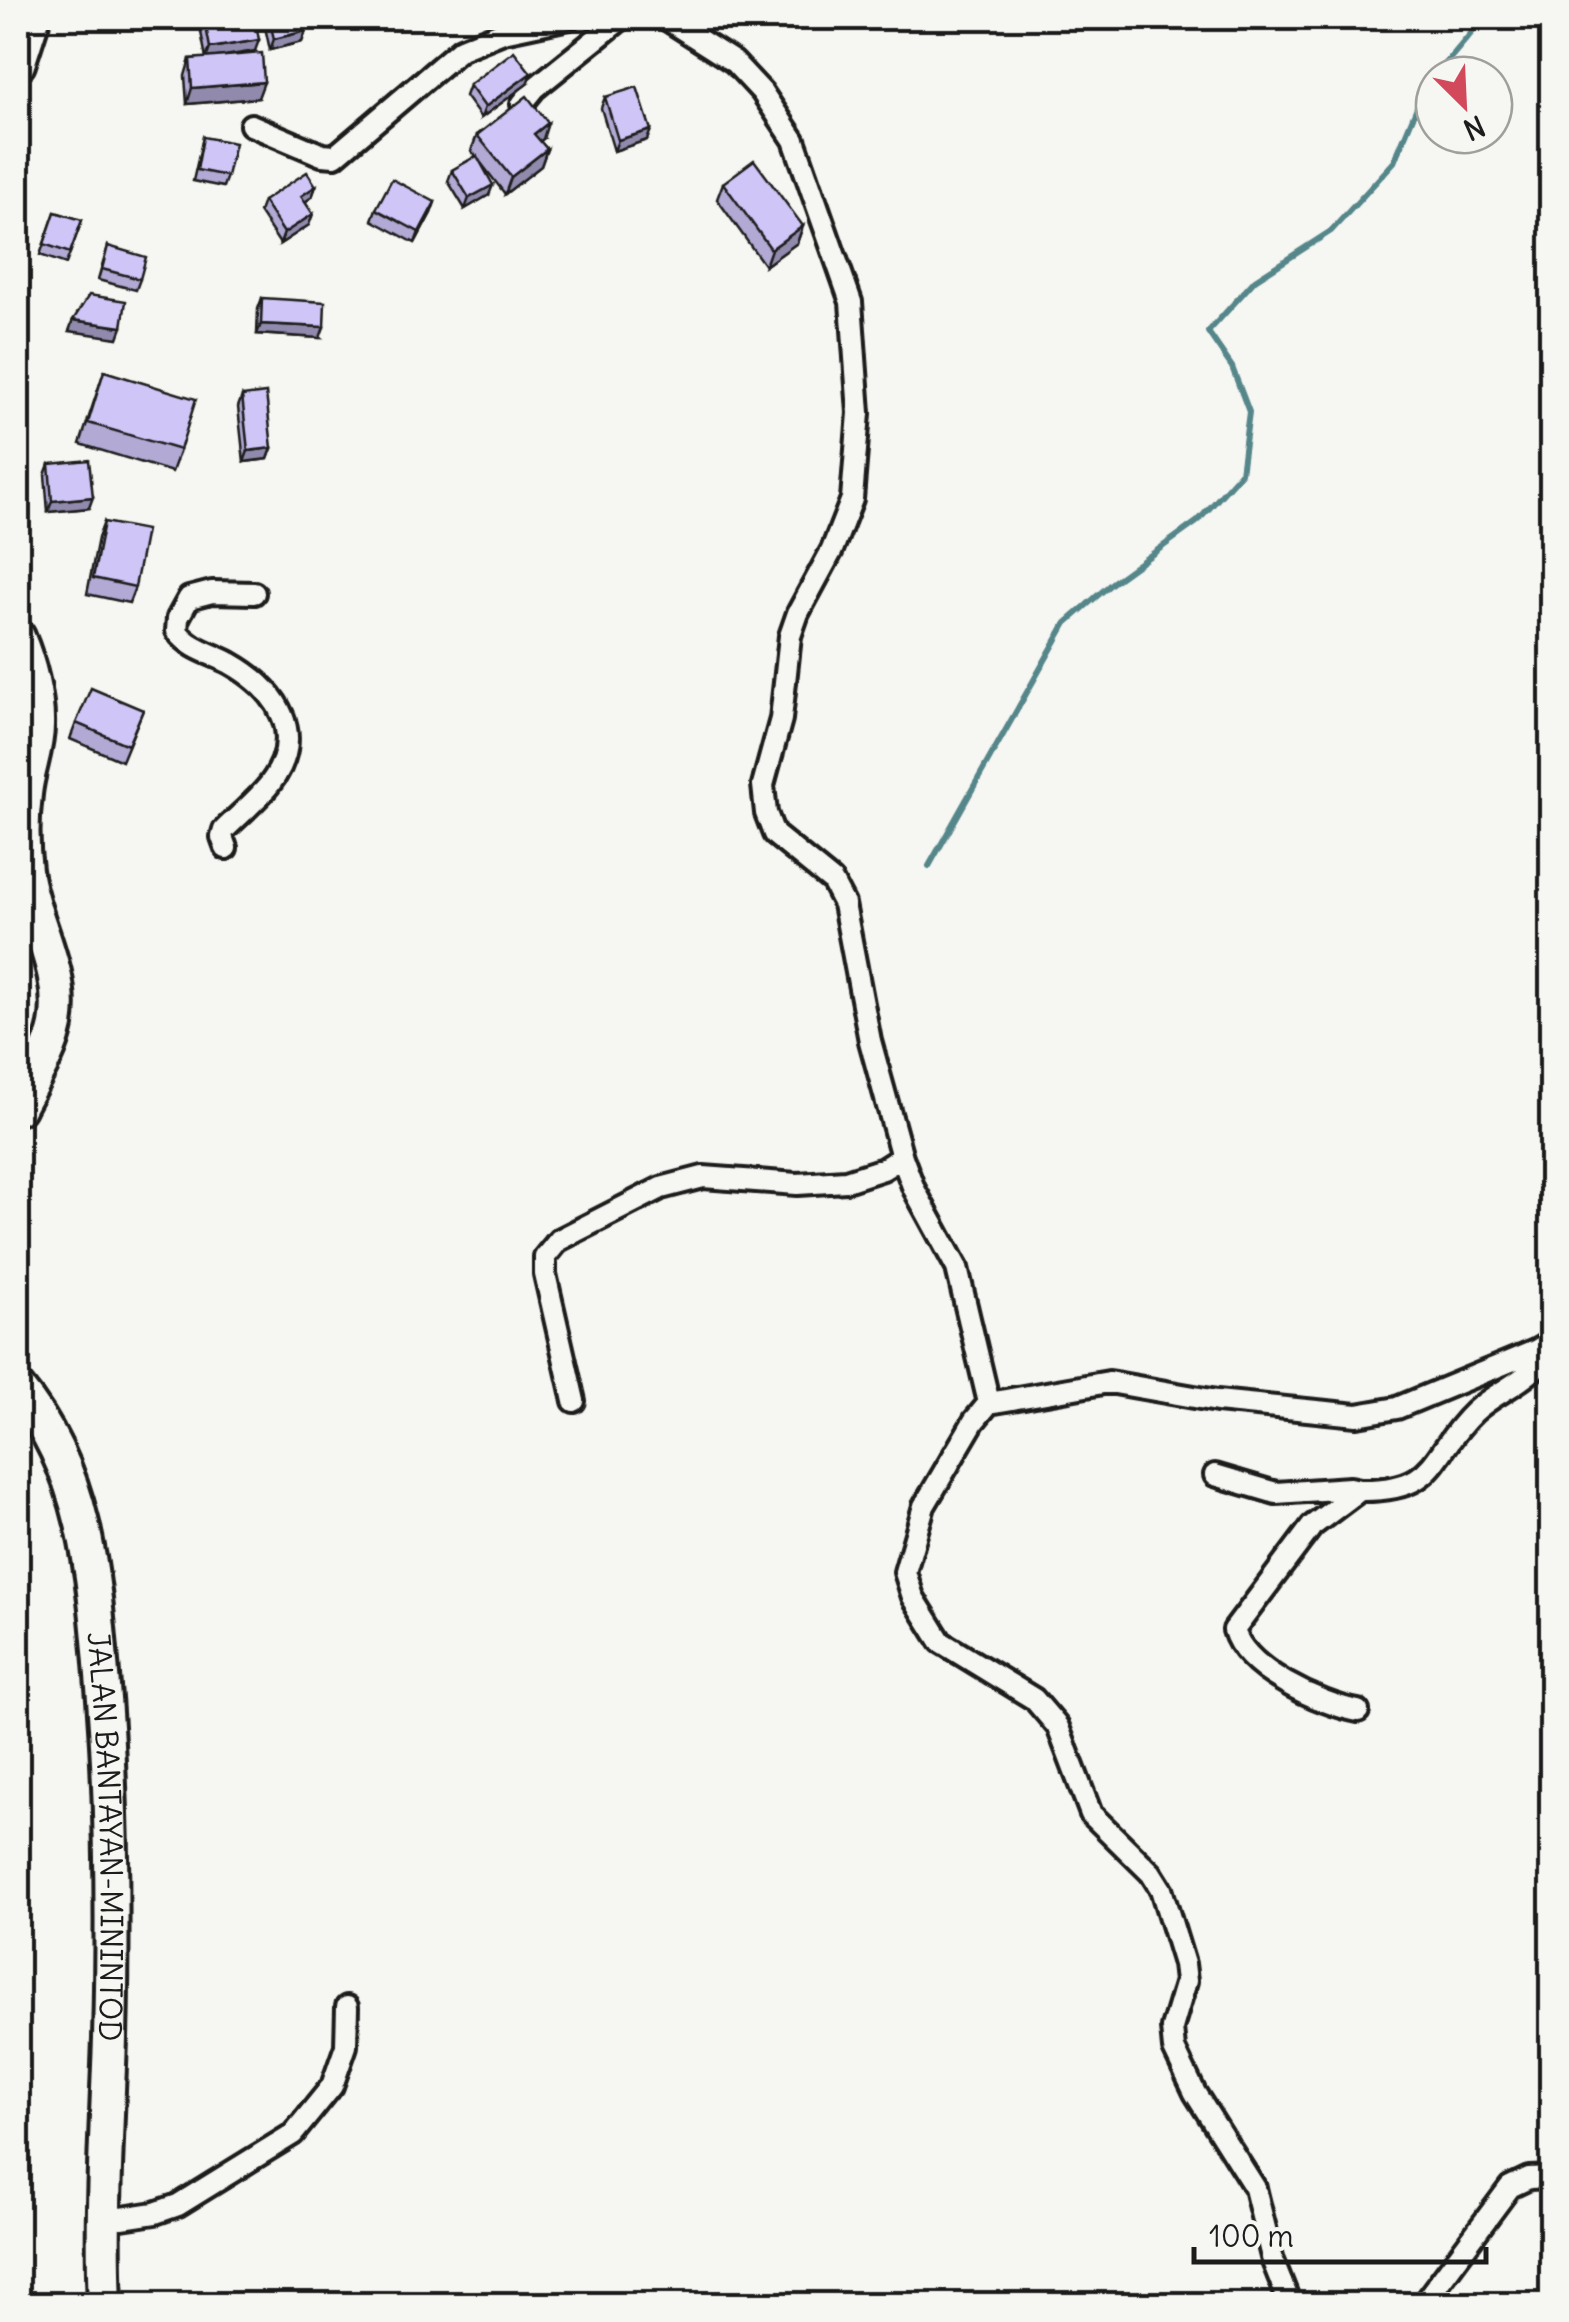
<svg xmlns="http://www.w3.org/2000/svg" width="1569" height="2322" viewBox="0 0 1569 2322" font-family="Delius,sans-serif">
  <rect width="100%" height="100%" fill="#f6f6f2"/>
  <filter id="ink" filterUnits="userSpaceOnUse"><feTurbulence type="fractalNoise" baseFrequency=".01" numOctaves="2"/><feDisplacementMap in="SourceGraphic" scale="20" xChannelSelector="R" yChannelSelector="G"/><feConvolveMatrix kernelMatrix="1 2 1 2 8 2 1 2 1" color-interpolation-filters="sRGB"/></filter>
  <g filter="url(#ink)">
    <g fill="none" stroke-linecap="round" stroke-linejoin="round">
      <path stroke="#55868a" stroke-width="6" d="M 1436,75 L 1484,18
        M 929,866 L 1066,623 L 1112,583 L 1198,521 L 1241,473 L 1249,412 L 1232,367 L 1208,332 L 1255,280 L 1331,231 L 1394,162 L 1425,88 L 1434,77"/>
      <g stroke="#1c1c1c" stroke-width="28">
        <path id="street" d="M 665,18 L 734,62 L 762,92 L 794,140 L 851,302 L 859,413 L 852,499 L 832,550 L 798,613 L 790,636 L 781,719 L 763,785 L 766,813 L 774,834 L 832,881 L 844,904 L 870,1041 L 902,1157 L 914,1189 L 957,1268 L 989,1403 L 974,1421 L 924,1506 L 905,1572 L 913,1597 L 941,1642 L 1034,1699 L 1058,1727 L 1091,1814 L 1151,1873 L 1161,1889 L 1184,1964 L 1186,1981 L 1172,2028 L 1174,2049 L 1195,2093 L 1255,2188 L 1273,2261 L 1290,2304
          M 522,104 L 535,88 L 622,18
          M 251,125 L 322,155 L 335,156 L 461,49 L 503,32 L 569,18
          M 226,848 L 222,837 L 224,830 C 239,815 256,801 269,785 C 308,735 278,690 230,663 C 211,653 190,649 177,631 L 178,618 L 189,598 L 212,592 L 254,593
          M 574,1401 L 545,1274 L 545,1257 L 559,1240 L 661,1188 L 703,1177 L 797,1184 L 846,1181 L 883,1169 L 902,1157
          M 989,1403 L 1109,1382 L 1217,1401 L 1357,1415 L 1397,1408 L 1535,1351 L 1552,1341
          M 1215,1475 L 1276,1493 L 1350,1488 L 1360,1490 L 1312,1526 L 1234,1630 C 1245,1670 1320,1704 1358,1711
          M 1360,1490 C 1440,1491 1429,1455 1474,1412 C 1493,1394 1519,1385 1537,1366 L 1535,1351
          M 105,2216 L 122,2218 L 155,2213 L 178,2205 L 293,2134 L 332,2086 L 346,2046 L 347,2007
          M 1423,2304 L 1510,2187 L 1529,2178 L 1552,2177"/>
      </g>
      <g stroke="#1c1c1c" stroke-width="40">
        <g id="primary">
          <path d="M 18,64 L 33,18"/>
          <path d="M 18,637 C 29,663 38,698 37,726 C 37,749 27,771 25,794 C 22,817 22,847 25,870 C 32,923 66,971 56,1025 C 50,1055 31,1082 18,1108"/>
          <path id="s1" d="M 18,1389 C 85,1469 94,1574 102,1675 C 113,1795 113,1918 110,2039 C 107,2127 101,2216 105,2304"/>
        </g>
      </g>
      <use href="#street" stroke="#f6f6f2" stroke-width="20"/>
      <use href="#primary" stroke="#f6f6f2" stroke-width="32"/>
    </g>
    <path fill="#b2a9d4" stroke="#1c1c1c" stroke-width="2.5" d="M 263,18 L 303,18 L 306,31 L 302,42 L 270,50 Z
      M 205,21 L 255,51 L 214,58 L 258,98 L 187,104 L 185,76 L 190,59 L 206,58 L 201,32 Z
      M 527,84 L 481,118 L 465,96 L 469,85 Z
      M 605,97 L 647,140 L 614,151 L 601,108 Z
      M 477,135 L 543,139 L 540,141 L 547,149 L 541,166 L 505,194 L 481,163 L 489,195 L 465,209 L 448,181 L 452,170 L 476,156 L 471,151 Z
      M 203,137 L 227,176 L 223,187 L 193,181 Z
      M 723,183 L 803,226 L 797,243 L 765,266 L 717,199 Z
      M 316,186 L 312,197 L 305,202 L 309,225 L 280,244 L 259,212 L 263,201 Z
      M 435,202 L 431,213 L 415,243 L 372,220 L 376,209 Z
      M 55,212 L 82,220 L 66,264 L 40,255 Z
      M 108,246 L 140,279 L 136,290 L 98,280 Z
      M 262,298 L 320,338 L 257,334 L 258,309 Z
      M 104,371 L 180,450 L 172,472 L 80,444 Z
      M 242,396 L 272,448 L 268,459 L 244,462 L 238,407 Z
      M 49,464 L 89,508 L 48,512 L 45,475 Z
      M 104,522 L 135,587 L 129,603 L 87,594 L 98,538 Z
      M 143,710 L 122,761 L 70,739 L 76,723 Z"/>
    <path fill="#918aad" stroke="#1c1c1c" stroke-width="2.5" d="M 724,18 L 787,18 L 781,32 L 722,24 Z
      M 306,31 L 302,42 L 270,50 L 274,39 Z
      M 259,40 L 255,51 L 206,59 L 210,48 Z
      M 531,73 L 527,84 L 481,118 L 485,107 Z
      M 264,82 L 258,98 L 187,104 L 192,88 Z
      M 548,123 L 543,139 L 529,150 L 534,134 Z
      M 651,130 L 647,140 L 614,151 L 618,140 Z
      M 547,149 L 541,166 L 505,194 L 511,177 Z
      M 493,185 L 489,195 L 465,209 L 469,198 Z
      M 316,186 L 312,197 L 297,207 L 301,196 Z
      M 435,202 L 431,213 L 415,243 L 419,232 Z
      M 313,214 L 309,225 L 280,244 L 284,233 Z
      M 803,226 L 797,243 L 765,266 L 771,249 Z
      M 73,320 L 122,327 L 118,338 L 69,331 Z
      M 261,324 L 324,327 L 320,338 L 257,334 Z
      M 272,448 L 268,459 L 244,462 L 248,451 Z
      M 93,497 L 89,508 L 48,512 L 52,501 Z"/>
    <path fill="#cfc5f7" stroke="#1c1c1c" stroke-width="2.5" d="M 225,18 L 255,18 L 259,40 L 210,48 L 205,21 Z
      M 269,18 L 303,18 L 306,31 L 274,39 Z
      M 514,51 L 531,73 L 485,107 L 469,85 Z
      M 262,53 L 264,82 L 192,88 L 190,59 Z
      M 637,87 L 651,130 L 618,140 L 605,97 Z
      M 527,96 L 548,123 L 534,134 L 547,149 L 511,177 L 477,135 Z
      M 203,137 L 235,143 L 227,176 L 197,170 Z
      M 477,156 L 493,185 L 469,198 L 452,170 Z
      M 754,160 L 803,226 L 771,249 L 723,183 Z
      M 307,172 L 316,186 L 301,196 L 313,214 L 284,233 L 263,201 Z
      M 392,179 L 435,202 L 419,232 L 376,209 Z
      M 55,212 L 82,220 L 70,253 L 44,244 Z
      M 108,246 L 146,257 L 140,279 L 102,269 Z
      M 89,295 L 126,301 L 122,327 L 73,320 Z
      M 262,298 L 325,302 L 324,327 L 261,324 Z
      M 104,371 L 196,399 L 180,450 L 88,423 Z
      M 266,393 L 272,448 L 248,451 L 242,396 Z
      M 89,460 L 93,497 L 52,501 L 49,464 Z
      M 104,522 L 146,530 L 135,587 L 93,578 Z
      M 91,688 L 143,710 L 128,745 L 76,723 Z"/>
  </g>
  <g text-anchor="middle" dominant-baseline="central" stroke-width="8" stroke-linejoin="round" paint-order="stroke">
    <g font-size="30" fill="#1c1c1c" stroke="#f6f6f2">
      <text stroke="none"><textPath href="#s1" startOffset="465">JALAN BANTAYAN-MININTOD</textPath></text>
    </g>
  </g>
  <rect width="1569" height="2322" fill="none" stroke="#f6f6f2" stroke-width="60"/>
  <rect x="30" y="30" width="1509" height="2262" fill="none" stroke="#1c1c1c" stroke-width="4" filter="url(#ink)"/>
  <g transform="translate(1464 105) rotate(156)"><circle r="48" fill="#f6f6f2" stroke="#9f9f9c" stroke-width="2.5"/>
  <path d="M0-8L18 38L0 25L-18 38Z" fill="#d1495b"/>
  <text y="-15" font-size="28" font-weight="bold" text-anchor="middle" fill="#1c1c1c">N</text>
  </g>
  <path d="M1194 2247v15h292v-15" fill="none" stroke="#1c1c1c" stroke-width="5"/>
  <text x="1209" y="2247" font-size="30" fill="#1c1c1c" stroke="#f6f6f2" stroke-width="8" paint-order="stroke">100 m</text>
</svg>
